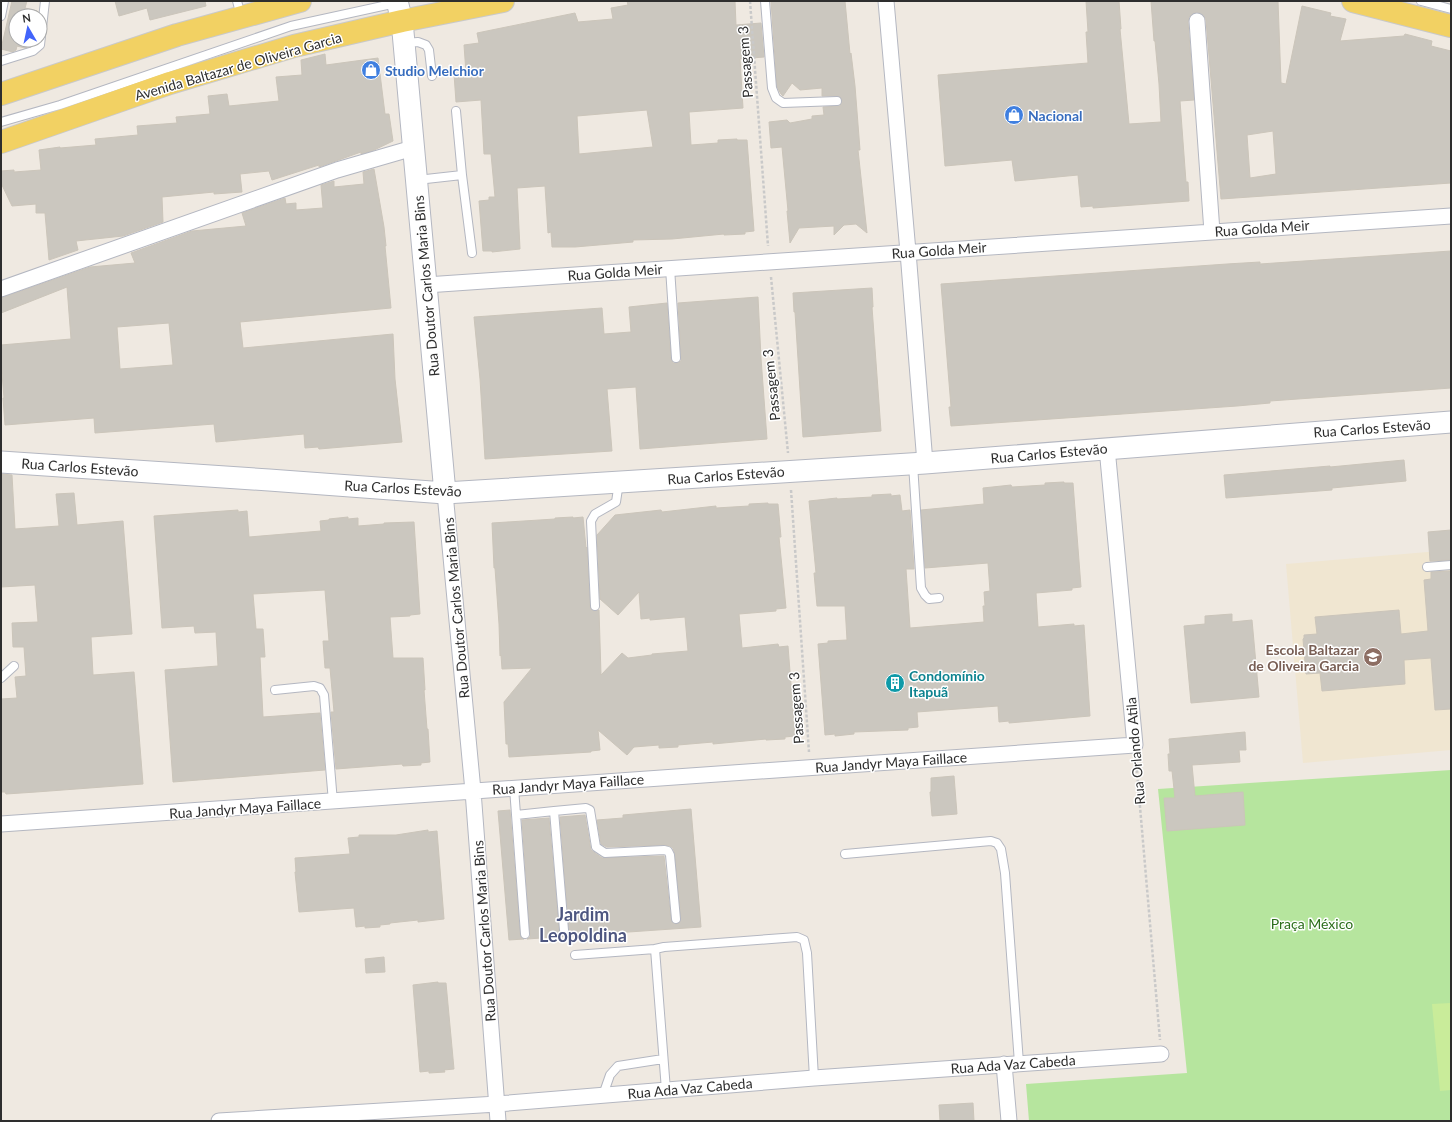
<svg xmlns="http://www.w3.org/2000/svg" width="1452" height="1122" viewBox="0 0 1452 1122" font-family="Lato,sans-serif">
  <rect width="100%" height="100%" fill="#efe9e1"/>
  <path fill="#f0e6d1" d="M 1451,550 L 1451,750 L 1303,763 L 1286,564 Z"/>
  <path fill="#b6e59e" d="M 1451,770 L 1451,1121 L 1029,1121 L 1026,1084 L 1187,1073 L 1158,789 Z"/>
  <path fill="#c9ec9a" d="M 1451,1003 L 1451,1090 L 1440,1091 L 1432,1004 Z"/>
  <path fill="#cbc7bf" stroke="#cbc5ba" fill-rule="evenodd" d="M 12,1 L 27,1 L 25,8 L 37,11 L 36,16 L 16,16 L 16,40 L 31,40 L 29,46 L 25,48 L 17,46 L 16,50 L 13,52 L 1,49 Z
    M 115,1 L 205,1 L 206,6 L 150,20 L 147,8 L 119,16 Z
    M 627,1 L 735,1 L 736,25 L 761,23 L 764,57 L 740,59 L 743,108 L 689,112 L 691,145 L 718,143 L 718,140 L 737,139 L 737,140 L 747,140 L 754,231 L 745,232 L 745,234 L 724,235 L 724,234 L 672,239 L 633,240 L 633,242 L 575,247 L 552,247 L 551,232 L 548,233 L 545,186 L 517,188 L 520,249 L 492,252 L 492,251 L 483,251 L 479,201 L 489,200 L 489,197 L 495,197 L 491,154 L 484,154 L 481,100 L 456,102 L 454,74 L 466,73 L 464,45 L 479,43 L 477,33 L 575,13 L 578,22 L 613,19 L 611,8 L 628,5 ZM 647,110 L 653,147 L 579,154 L 577,116 Z
    M 771,1 L 845,1 L 850,54 L 851,53 L 855,86 L 860,150 L 858,150 L 867,233 L 856,224 L 844,225 L 834,235 L 834,226 L 799,228 L 790,243 L 787,211 L 788,211 L 782,147 L 771,148 L 769,122 L 787,120 L 790,123 L 812,119 L 812,116 L 824,115 L 823,107 L 840,106 L 842,100 L 841,98 L 837,96 L 822,96 L 822,88 L 800,90 L 792,83 L 783,96 L 781,94 L 777,87 Z
    M 1086,1 L 1119,1 L 1121,29 L 1120,29 L 1129,124 L 1161,122 L 1159,84 L 1155,41 L 1154,41 L 1151,1 L 1278,1 L 1281,83 L 1286,84 L 1302,6 L 1331,13 L 1330,16 L 1346,19 L 1340,41 L 1404,36 L 1405,34 L 1432,41 L 1431,46 L 1451,51 L 1451,183 L 1221,199 L 1206,20 L 1204,16 L 1197,12 L 1192,14 L 1189,17 L 1188,22 L 1194,100 L 1180,101 L 1186,182 L 1188,182 L 1189,201 L 1093,208 L 1093,206 L 1081,207 L 1078,175 L 1015,181 L 1012,160 L 945,166 L 938,75 L 1088,63 L 1086,32 L 1088,32 ZM 1273,131 L 1276,174 L 1250,178 L 1247,135 Z
    M 325,54 L 326,65 L 378,58 L 385,114 L 389,114 L 393,141 L 372,151 L 361,154 L 361,152 L 319,167 L 319,165 L 272,180 L 269,171 L 240,174 L 242,192 L 214,194 L 214,192 L 162,197 L 163,222 L 123,236 L 76,241 L 78,250 L 49,260 L 45,213 L 36,213 L 36,204 L 12,206 L 1,183 L 1,171 L 14,170 L 14,172 L 41,170 L 39,150 L 60,147 L 60,148 L 96,145 L 95,139 L 138,135 L 137,126 L 177,123 L 176,117 L 210,114 L 208,96 L 227,94 L 229,106 L 279,101 L 276,77 L 302,75 L 301,60 Z
    M 374,169 L 384,227 L 386,246 L 385,246 L 391,308 L 240,322 L 243,348 L 393,334 L 395,379 L 402,442 L 319,449 L 318,447 L 305,448 L 304,434 L 216,442 L 214,424 L 95,433 L 94,418 L 5,425 L 3,398 L 4,398 L 1,361 L 1,345 L 71,339 L 67,287 L 1,313 L 1,298 L 90,267 L 135,263 L 131,253 L 192,231 L 246,226 L 242,213 L 285,198 L 286,204 L 296,203 L 296,210 L 323,208 L 321,185 L 334,181 L 334,187 L 364,184 L 363,172 ZM 169,323 L 173,365 L 120,369 L 117,327 Z
    M 1451,251 L 1451,388 L 1270,401 L 1270,403 L 1237,406 L 951,426 L 949,407 L 951,407 L 941,284 L 1227,264 L 1260,262 L 1260,264 Z
    M 872,288 L 873,307 L 872,307 L 881,431 L 803,437 L 795,312 L 794,312 L 793,293 Z
    M 758,297 L 761,358 L 767,439 L 640,449 L 636,387 L 607,389 L 612,451 L 485,459 L 480,379 L 474,317 L 602,308 L 604,334 L 631,332 L 629,307 L 667,303 L 671,358 L 673,363 L 677,363 L 681,361 L 681,358 L 678,303 Z
    M 1404,460 L 1406,481 L 1332,488 L 1332,490 L 1226,498 L 1224,475 L 1330,466 L 1330,467 Z
    M 1,474 L 12,475 L 15,529 L 59,526 L 56,494 L 74,493 L 77,525 L 123,521 L 132,634 L 91,637 L 93,675 L 134,672 L 143,784 L 36,792 L 6,794 L 5,792 L 1,792 L 1,699 L 17,698 L 15,677 L 26,676 L 24,647 L 13,647 L 12,623 L 38,622 L 35,585 L 1,587 Z
    M 1064,482 L 1064,483 L 1073,483 L 1081,587 L 1072,588 L 1072,590 L 1036,593 L 1038,627 L 1074,624 L 1074,626 L 1084,625 L 1090,716 L 1009,723 L 1009,721 L 999,722 L 998,706 L 917,712 L 918,727 L 908,728 L 908,730 L 854,732 L 854,734 L 835,736 L 835,734 L 825,735 L 818,644 L 828,643 L 828,641 L 847,640 L 845,606 L 817,606 L 814,573 L 816,573 L 809,501 L 837,498 L 837,499 L 872,497 L 872,495 L 891,494 L 891,496 L 900,495 L 902,511 L 910,510 L 914,569 L 906,569 L 910,628 L 984,622 L 983,606 L 985,606 L 984,592 L 990,591 L 988,563 L 925,568 L 921,510 L 984,504 L 983,488 L 1011,485 L 1012,487 L 1045,485 L 1045,483 Z
    M 768,503 L 768,504 L 778,504 L 781,537 L 779,537 L 786,608 L 776,609 L 776,611 L 739,614 L 742,648 L 778,644 L 779,647 L 788,646 L 795,736 L 785,737 L 785,739 L 766,740 L 766,739 L 713,744 L 713,742 L 678,745 L 678,747 L 659,748 L 659,745 L 634,747 L 627,755 L 598,730 L 600,750 L 591,751 L 591,752 L 509,757 L 508,744 L 506,744 L 504,702 L 532,668 L 502,669 L 501,655 L 500,656 L 499,624 L 495,568 L 494,568 L 492,523 L 555,519 L 555,518 L 573,517 L 573,518 L 583,517 L 586,548 L 587,547 L 590,606 L 593,611 L 599,610 L 601,675 L 622,653 L 628,658 L 652,655 L 652,654 L 688,651 L 685,617 L 650,620 L 650,618 L 641,619 L 639,592 L 618,615 L 600,599 L 597,535 L 615,515 L 661,510 L 662,512 L 716,506 L 716,508 L 749,506 L 749,504 Z
    M 238,510 L 238,512 L 247,511 L 249,537 L 321,531 L 320,521 L 329,520 L 329,519 L 348,517 L 348,519 L 358,518 L 358,526 L 384,524 L 384,523 L 414,522 L 420,614 L 410,615 L 410,616 L 390,617 L 393,658 L 423,658 L 425,690 L 424,690 L 427,729 L 428,729 L 430,762 L 421,763 L 421,765 L 403,766 L 402,764 L 336,769 L 331,712 L 334,712 L 330,668 L 325,668 L 323,641 L 329,641 L 325,590 L 253,594 L 256,629 L 263,629 L 265,657 L 260,657 L 263,717 L 320,713 L 325,770 L 173,782 L 165,670 L 218,666 L 216,632 L 195,633 L 194,626 L 162,628 L 154,516 Z
    M 1451,530 L 1451,560 L 1430,561 L 1428,532 Z
    M 1451,571 L 1451,709 L 1435,710 L 1431,658 L 1404,660 L 1405,684 L 1322,691 L 1320,673 L 1306,674 L 1303,639 L 1304,638 L 1304,635 L 1317,634 L 1315,617 L 1399,610 L 1401,634 L 1428,631 L 1424,580 L 1431,579 L 1431,572 Z
    M 1232,614 L 1232,622 L 1252,620 L 1259,697 L 1191,703 L 1184,626 L 1205,624 L 1205,616 Z
    M 1245,732 L 1246,750 L 1239,750 L 1240,762 L 1192,765 L 1195,796 L 1243,792 L 1245,825 L 1167,831 L 1164,798 L 1175,798 L 1172,771 L 1169,771 L 1168,754 L 1170,754 L 1169,739 Z
    M 954,776 L 957,814 L 932,816 L 930,792 L 931,792 L 931,778 Z
    M 691,809 L 701,927 L 527,939 L 530,937 L 530,934 L 522,820 L 549,818 L 559,930 L 560,933 L 564,935 L 567,934 L 569,930 L 560,817 L 585,815 L 591,850 L 602,858 L 664,856 L 671,920 L 672,922 L 676,924 L 679,923 L 681,918 L 675,854 L 673,848 L 670,846 L 664,845 L 607,847 L 601,844 L 597,820 L 623,818 L 623,815 Z
    M 510,810 L 520,934 L 521,937 L 524,939 L 509,940 L 498,811 Z
    M 428,830 L 428,832 L 437,831 L 444,919 L 418,922 L 418,920 L 390,923 L 390,924 L 380,925 L 380,927 L 365,928 L 365,926 L 356,927 L 354,908 L 299,912 L 295,872 L 296,872 L 295,858 L 350,854 L 348,838 L 359,837 L 359,835 L 396,835 Z
    M 384,957 L 385,972 L 366,973 L 365,959 Z
    M 438,982 L 438,983 L 446,983 L 454,1069 L 444,1070 L 445,1072 L 429,1073 L 429,1071 L 420,1072 L 413,985 Z
    M 973,1103 L 974,1121 L 940,1121 L 939,1105 Z"/>
  <g fill="none" stroke-linecap="round" stroke-linejoin="round">
    <g stroke="#b4b7c1" stroke-width="10">
      <path id="lane" d="M 237,1 L 241,16
        M 765,1 L 772,88 L 776,98 L 783,103 L 837,101
        M 1421,1 L 1451,9
        M 1,16 L 4,1
        M 404,43 L 418,42 L 426,45 L 429,50 L 432,76
        M 1,61 L 33,51 L 40,45 L 45,1
        M 456,111 L 462,175
        M 1,122 L 60,105 L 291,26 L 396,3
        M 417,180 L 462,175 L 472,253
        M 670,268 L 676,358
        M 913,464 L 921,588 L 925,595 L 929,599 L 939,598
        M 1427,567 L 1451,565
        M 595,606 L 591,521 L 595,514 L 616,502 L 619,482
        M 1,678 L 14,666
        M 275,690 L 314,686 L 320,688 L 324,695 L 333,802
        M 514,788 L 525,934
        M 554,811 L 586,808 L 590,810 L 596,847 L 605,853 L 664,850 L 668,851 L 670,855 L 676,919
        M 516,815 L 554,811 L 564,930
        M 845,854 L 991,841 L 997,843 L 1001,849 L 1005,873 L 1019,1063
        M 575,955 L 655,949
        M 666,1090 L 655,949 L 664,947 L 797,937 L 804,940 L 807,953 L 814,1078
        M 603,1095 L 610,1075 L 618,1066 L 663,1059"/>
    </g>
    <g stroke="#b4b7c1" stroke-width="17">
      <path id="street" d="M 886,1 L 908,252 L 925,463
        M 1197,21 L 1212,232
        M 426,285 L 1451,216
        M 1,289 L 337,170 L 413,148
        M 445,493 L 473,791 L 498,1121
        M 1,824 L 1135,745 L 1107,448
        M 1004,1064 L 1009,1121
        M 219,1121 L 497,1104 L 814,1078 L 1161,1054"/>
    </g>
    <g stroke="#b4b7c1" stroke-width="23">
      <path id="secondary" d="M 397,1 L 402,21 L 445,493
        M 1,462 L 269,480 L 445,493 L 925,463 L 1451,422"/>
    </g>
    <g stroke="#c9c9c9" stroke-width="24">
      <path id="primary" d="M 1353,1 L 1451,26
        M 1,94 L 177,35 L 300,1
        M 1,142 L 170,83 L 294,46 L 402,21 L 503,1"/>
    </g>
    <path stroke="#c9c9c9" stroke-width="2.5" stroke-dasharray="3 2" stroke-linecap="butt" d="M 750,1 L 768,246
      M 771,277 L 788,453
      M 791,490 L 809,752
      M 1136,760 L 1160,1040"/>
    <use href="#lane" stroke="#fff" stroke-width="8"/>
    <use href="#street" stroke="#fff" stroke-width="15"/>
    <use href="#secondary" stroke="#fff" stroke-width="21"/>
    <use href="#primary" stroke="#f2d163" stroke-width="22"/>
  </g>
  <defs>
    <g id="shop-disc" transform="scale(1)"><circle r="9.5" fill="#3f7fe0" stroke="#fff"/><path d="M-5-2.5h2.3a2.7 3.5 0 0 1 5.4 0H5L5.5 6h-11ZM-1.5-2.5h3a1.5 2.3 0 0 0-3 0Z" fill="#fff"/></g>
    <g id="school-disc" transform="scale(1)"><circle r="9.5" fill="#8d6e63" stroke="#fff"/><path d="M0-5L7-2L0 1L-7-2ZM-4 1L0 2.5L4 1V4Q0 6-4 4Z" fill="#fff"/></g>
    <g id="building-disc" transform="scale(1)"><circle r="9.5" fill="#0f9aa8" stroke="#fff"/><path d="M-4-6H4V6H1V3H-1V6H-4ZM-2.5-4.3h1.7v1.8h-1.7ZM.8-4.3h1.7v1.8H.8ZM-2.5-1h1.7V.8h-1.7ZM.8-1h1.7V.8H.8Z" fill="#fff"/></g>
  </defs>
  <g fill-rule="evenodd">
    <use href="#shop-disc" x="371" y="70"/>
    <use href="#shop-disc" x="1014" y="115"/>
    <use href="#school-disc" x="1373" y="657"/>
    <use href="#building-disc" x="895" y="683"/>
  </g>
  <g text-anchor="middle" dominant-baseline="central" stroke-width="3" stroke-linejoin="round" paint-order="stroke">
    <g font-size="14" fill="#2e2e2e" stroke="#fff">
      <text transform="translate(745 62) rotate(-94)">Passagem 3</text>
      <text transform="translate(238 66) rotate(-16)">Avenida Baltazar de Oliveira Garcia</text>
      <text transform="translate(1262 228) rotate(-4)">Rua Golda Meir</text>
      <text transform="translate(939 250) rotate(-4)">Rua Golda Meir</text>
      <text transform="translate(615 272) rotate(-4)">Rua Golda Meir</text>
      <text transform="translate(426 286) rotate(-95)">Rua Doutor Carlos Maria Bins</text>
      <text transform="translate(771 385) rotate(-96)">Passagem 3</text>
      <text transform="translate(1372 428) rotate(-4)">Rua Carlos Estevão</text>
      <text transform="translate(1049 453) rotate(-5)">Rua Carlos Estevão</text>
      <text transform="translate(80 467) rotate(4)">Rua Carlos Estevão</text>
      <text transform="translate(726 475) rotate(-4)">Rua Carlos Estevão</text>
      <text transform="translate(403 488) rotate(3)">Rua Carlos Estevão</text>
      <text transform="translate(456 608) rotate(-95)">Rua Doutor Carlos Maria Bins</text>
      <text transform="translate(796 708) rotate(-94)">Passagem 3</text>
      <text transform="translate(1135 751) rotate(-95)">Rua Orlando Atila</text>
      <text transform="translate(891 762) rotate(-4)">Rua Jandyr Maya Faillace</text>
      <text transform="translate(568 784) rotate(-4)">Rua Jandyr Maya Faillace</text>
      <text transform="translate(245 808) rotate(-4)">Rua Jandyr Maya Faillace</text>
      <text transform="translate(484 931) rotate(-94)">Rua Doutor Carlos Maria Bins</text>
      <text transform="translate(1013 1064) rotate(-4)">Rua Ada Vaz Cabeda</text>
      <text transform="translate(690 1088) rotate(-5)">Rua Ada Vaz Cabeda</text>
    </g>
    <g font-size="14" font-weight="bold" fill="#366cbe" stroke="#fff" text-anchor="start">
      <text x="385" y="70">Studio Melchior</text>
      <text x="1028" y="115">Nacional</text>
    </g>
    <g font-size="14" font-weight="bold" fill="#785e54" stroke="#fff" text-anchor="end">
      <text x="1359" y="649">Escola Baltazar<tspan x="1359" dy="16">de Oliveira Garcia</tspan></text>
    </g>
    <g font-size="14" font-weight="bold" fill="#0d838f" stroke="#fff" text-anchor="start">
      <text x="909" y="675">Condomínio<tspan x="909" dy="16">Itapuã</tspan></text>
    </g>
    <g font-size="14" fill="#2c6e1b" stroke="#fff">
      <text x="1312" y="923">Praça México</text>
    </g>
    <g font-size="18" font-weight="bold" fill="#4d5680" stroke="#fff">
      <text x="583" y="914">Jardim<tspan x="583" dy="21">Leopoldina</tspan></text>
    </g>
  </g>
  <rect width="1452" height="1122" fill="none" stroke="#2e2e2e" stroke-width="4"/>
  <g transform="translate(28 28) rotate(351)"><circle r="19" fill="#ffffff" stroke="#ababab"/>
  <path d="M0-3L7 15L0 10L-7 15Z" fill="#4264fb"/>
  <text y="-6" font-size="11" font-weight="bold" text-anchor="middle" fill="#2e2e2e">N</text>
  </g>
</svg>
